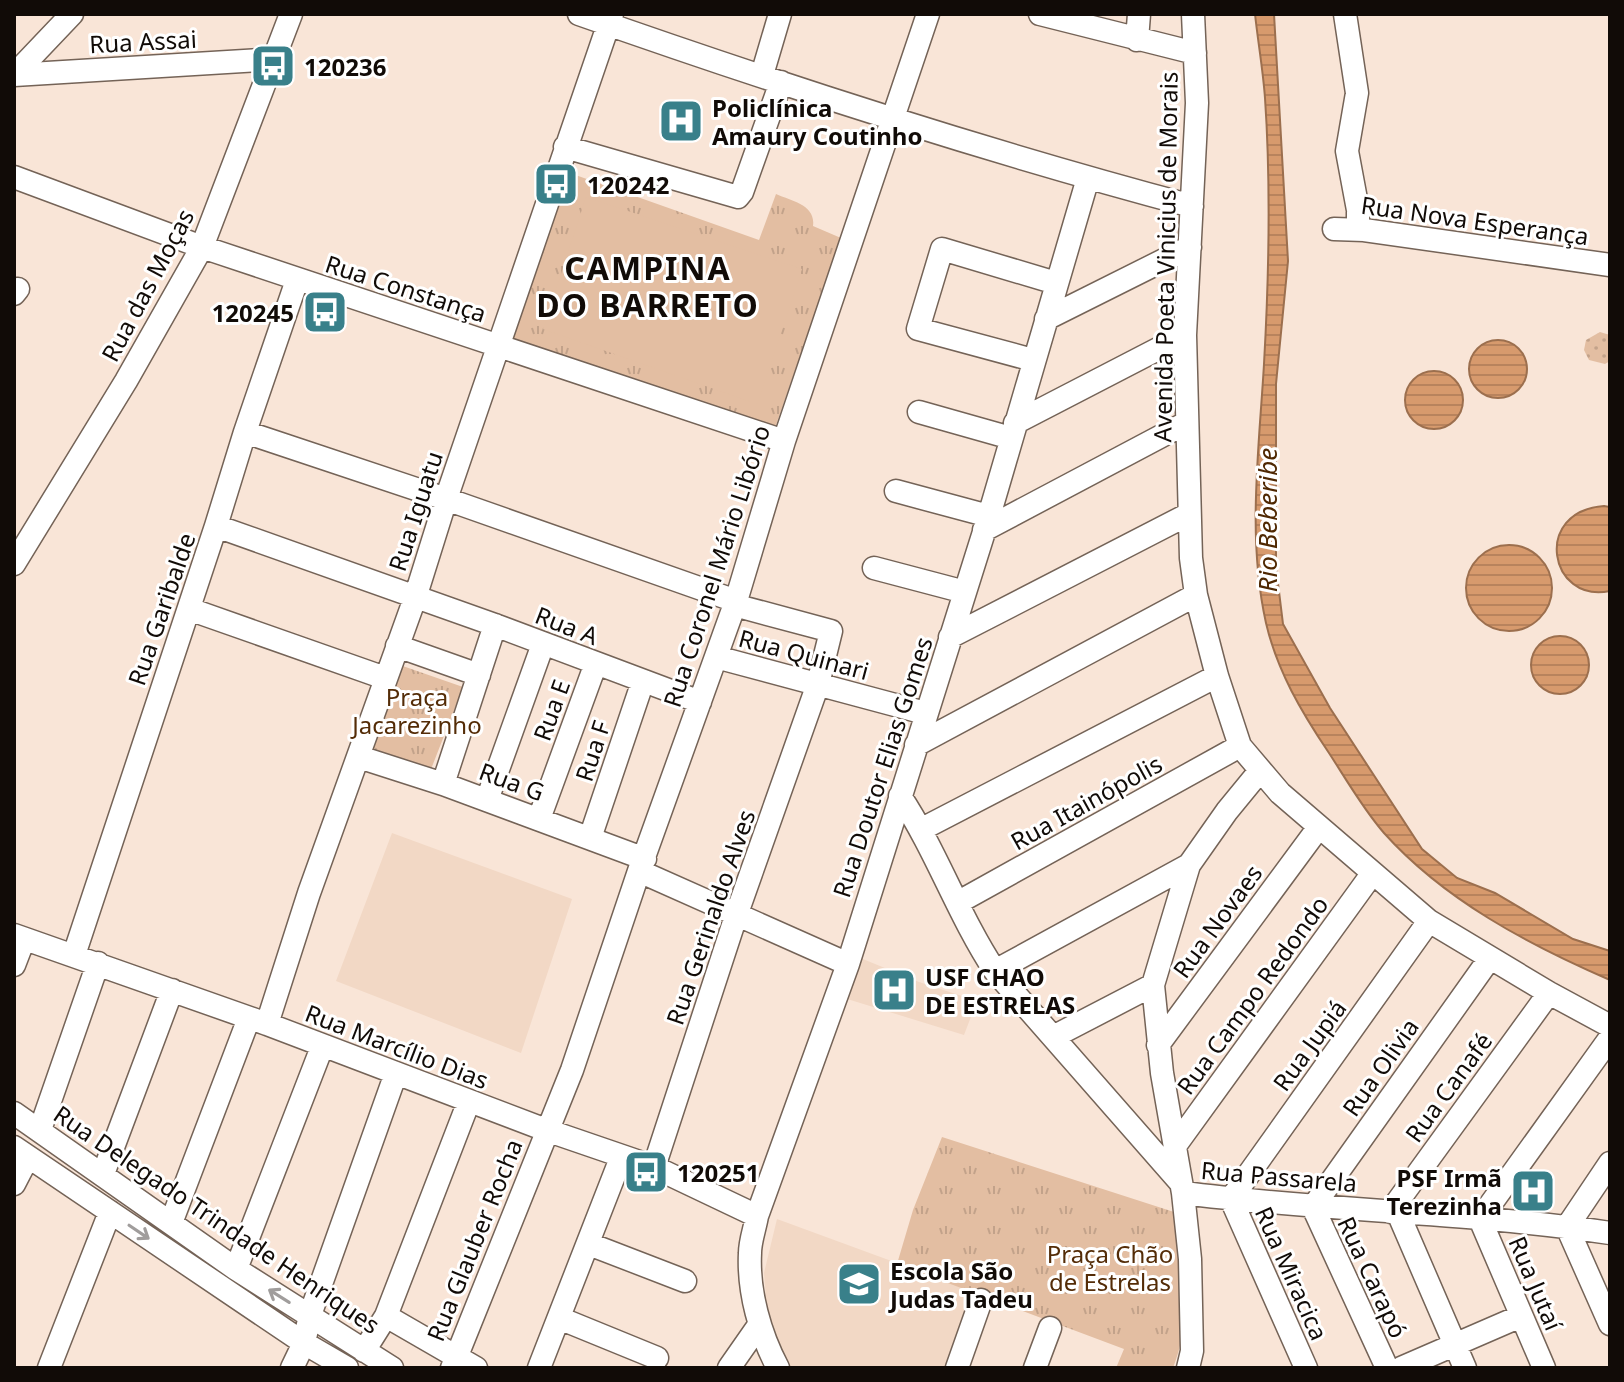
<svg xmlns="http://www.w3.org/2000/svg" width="1624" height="1382" viewBox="0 0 1624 1382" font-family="'Noto Sans',sans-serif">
  <defs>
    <pattern id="grass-dots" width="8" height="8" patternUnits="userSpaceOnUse" patternTransform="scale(2)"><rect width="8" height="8" fill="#e3bea2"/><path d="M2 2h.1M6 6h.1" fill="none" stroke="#c2a28a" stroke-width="1.8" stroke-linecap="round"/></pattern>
    <pattern id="park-tufts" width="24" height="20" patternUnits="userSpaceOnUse" patternTransform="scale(2)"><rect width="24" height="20" fill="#e3bea2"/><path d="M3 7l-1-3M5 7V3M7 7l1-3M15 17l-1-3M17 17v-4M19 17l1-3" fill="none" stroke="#c2a28a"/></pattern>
    <pattern id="water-rules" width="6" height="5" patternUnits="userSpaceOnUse" patternTransform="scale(2)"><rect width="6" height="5" fill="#d79a6d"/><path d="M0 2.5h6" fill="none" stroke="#b8835d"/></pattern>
  </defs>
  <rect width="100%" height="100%" fill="#f9e5d7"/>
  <path fill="#f2d8c5" d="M 392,833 L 572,899 L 521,1053 L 336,981 Z
    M 858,957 L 919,982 L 977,1001 L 964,1035 L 844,998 Z
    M 777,1219 L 984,1295 L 960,1368 L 791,1368 L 779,1345 L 767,1311 L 764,1273 Z"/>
  <path fill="url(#grass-dots)" d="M 1600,332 L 1610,335 L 1610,361 L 1605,364 L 1589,360 L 1584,350 L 1586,340 Z"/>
  <path fill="url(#park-tufts)" d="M 567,172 L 759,240 L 776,194 C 792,201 816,205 813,226 L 841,238 L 776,425 L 772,428 L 513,343 L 511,334 Z
    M 397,664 L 463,687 L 428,777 L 364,755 Z
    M 942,1137 L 1174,1212 C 1183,1264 1193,1318 1173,1368 L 1116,1368 L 1124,1349 L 897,1264 L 913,1210 Z"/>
  <path fill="#e3bea2" d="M 586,197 L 802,269 L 757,404 L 543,329 Z"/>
  <path fill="url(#water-rules)" stroke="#9c6f4e" stroke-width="2" d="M 1255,14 L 1274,14 L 1288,261 L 1276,384 L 1276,567 L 1283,624 L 1330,708 L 1422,849 L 1457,878 L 1495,893 L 1573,939 L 1610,951 L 1610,980 C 1529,945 1444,900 1384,833 C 1363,809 1346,779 1329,753 C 1302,713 1277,671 1266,623 C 1247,538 1259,450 1264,364 C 1269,276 1271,186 1265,98 C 1263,70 1258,42 1255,14 Z
    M1469 369a29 29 0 1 1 58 0a29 29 0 1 1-58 0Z
    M1405 400a29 29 0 1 1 58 0a29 29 0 1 1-58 0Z
    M 1604,506 L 1610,507 L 1610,591 C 1549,604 1532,511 1604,506 Z
    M1466 588a43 43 0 1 1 86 0a43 43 0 1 1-86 0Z
    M1531 665a29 29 0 1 1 58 0a29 29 0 1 1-58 0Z"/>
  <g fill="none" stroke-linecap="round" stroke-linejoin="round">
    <g stroke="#746357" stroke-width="25">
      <path id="minor" d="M 579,14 C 781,85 985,151 1192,206
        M 1040,14 L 1195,53
        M 1193,14 L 1197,103 L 1185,335 L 1191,558 L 1196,595 L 1217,676 L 1240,746 L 1280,793 L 1429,921 L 1549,993 L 1610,1026
        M 1345,14 L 1357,93 L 1347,151 L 1358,210 L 1358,229
        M 1137,40 L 1139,14
        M 14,75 L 275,59
        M 14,75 L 72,14
        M 762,75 L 780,14
        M 565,147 L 738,197 L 742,192 L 781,82
        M 14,177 L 202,247 L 784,441
        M 1334,229 L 1364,230 L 1610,265
        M 14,294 L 18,289
        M 1046,319 L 1190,247
        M 1033,360 L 918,329 L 942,249 L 1056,283
        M 919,412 L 1011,438
        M 1015,423 L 1185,335
        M 245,432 L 446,499 L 736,601
        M 896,491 L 989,516
        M 216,526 L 495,625 L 700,702
        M 984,530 L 1186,423
        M 14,564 L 126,381 L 202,247 L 291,14
        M 874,568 L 965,592
        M 189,609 L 385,678
        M 950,637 L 1189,514
        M 397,646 L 479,675
        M 716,657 L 925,713
        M 916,745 L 1196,595
        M 359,757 L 443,784 L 645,859
        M 443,784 L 495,625
        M 900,796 C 937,852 958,915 995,971 L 1180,1182
        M 487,800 L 543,644
        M 539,819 L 596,663
        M 922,829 L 1217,676
        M 590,838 L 643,681
        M 639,871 L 848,964
        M 957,903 L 1240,746
        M 14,935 L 267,1024 L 546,1130 L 654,1167 L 757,1216
        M 74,955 L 216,526 L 245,432 L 297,280
        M 14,965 L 24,939
        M 995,971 L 1189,865
        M 267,1024 L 309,893 L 415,598 L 446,499 L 612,14
        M 1053,1037 L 1153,985
        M 1158,1045 L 1319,827
        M 14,1113 L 236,1269 L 392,1368
        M 40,1130 L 98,963
        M 1175,1146 L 1372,874
        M 14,1147 L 304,1343 L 347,1368
        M 1610,1163 L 1567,1227 L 1610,1324
        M 654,1167 L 737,913 L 818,684 L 831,631 L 734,605
        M 103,1174 L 172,990
        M 14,1184 L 28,1157
        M 1183,1193 C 1325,1211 1469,1212 1610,1233
        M 1390,1212 L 1549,993
        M 1398,1213 L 1465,1368
        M 171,1223 L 249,1018
        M 589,1244 L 685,1281
        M 236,1269 L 322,1047
        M 386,1316 L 476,1368
        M 559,1318 L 657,1358
        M 364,1351 L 386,1316 L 469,1101
        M 49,1368 L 110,1212
        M 292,1368 L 304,1343 L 310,1315 L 396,1073
        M 452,1368 L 572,1070 L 639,871 L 736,601 L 784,441 L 928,14
        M 539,1368 L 621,1158
        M 729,1368 L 759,1325
        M 778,1368 C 760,1334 748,1292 750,1253 C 750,1241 755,1228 757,1216 L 848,964 L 989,516 L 1088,178
        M 957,1368 L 981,1300
        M 1035,1368 L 1050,1328
        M 1188,1368 L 1192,1351 L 1190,1259 L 1183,1193 L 1162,1073 L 1153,985 L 1189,865 L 1227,811 L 1259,772
        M 1306,1368 L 1231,1199 L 1429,921
        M 1387,1368 L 1313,1207 L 1490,958
        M 1401,1368 L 1521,1316
        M 1544,1368 L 1480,1219 L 1610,1038"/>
    </g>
    <use href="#minor" stroke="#fff" stroke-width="22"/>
  </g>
  <defs><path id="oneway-shaft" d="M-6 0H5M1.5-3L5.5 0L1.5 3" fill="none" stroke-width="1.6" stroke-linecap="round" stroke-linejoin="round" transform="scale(2)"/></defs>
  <g stroke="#a09d9c">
    <use href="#oneway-shaft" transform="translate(139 1232) rotate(34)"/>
    <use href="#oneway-shaft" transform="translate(279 1296) rotate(-148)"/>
  </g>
  <defs>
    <g id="bus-square" transform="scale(2.3)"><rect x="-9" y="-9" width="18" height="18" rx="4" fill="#39808a" stroke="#fff"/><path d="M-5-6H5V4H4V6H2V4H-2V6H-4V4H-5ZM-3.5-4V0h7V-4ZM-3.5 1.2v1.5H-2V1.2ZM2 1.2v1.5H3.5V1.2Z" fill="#fff"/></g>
    <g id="hospital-square" transform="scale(2.3)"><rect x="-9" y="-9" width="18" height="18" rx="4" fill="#39808a" stroke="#fff"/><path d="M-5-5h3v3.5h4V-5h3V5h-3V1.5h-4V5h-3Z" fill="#fff"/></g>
    <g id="school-square" transform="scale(2.3)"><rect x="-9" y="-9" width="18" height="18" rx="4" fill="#39808a" stroke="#fff"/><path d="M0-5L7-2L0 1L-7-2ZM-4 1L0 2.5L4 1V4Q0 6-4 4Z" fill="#fff"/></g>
  </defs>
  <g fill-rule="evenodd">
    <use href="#bus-square" x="273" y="66"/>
    <use href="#hospital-square" x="681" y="121"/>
    <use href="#bus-square" x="556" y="184"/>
    <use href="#bus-square" x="325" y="312"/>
    <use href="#hospital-square" x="894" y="990"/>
    <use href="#bus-square" x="646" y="1172"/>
    <use href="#hospital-square" x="1533" y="1191"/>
    <use href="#school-square" x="859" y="1284"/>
  </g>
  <g text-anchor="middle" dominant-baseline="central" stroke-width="6" stroke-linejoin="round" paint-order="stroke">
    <g font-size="24" fill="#110b07" stroke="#fff">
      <text transform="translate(143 41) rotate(-3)">Rua Assai</text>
      <text transform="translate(1475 220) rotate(8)">Rua Nova Esperança</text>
      <text transform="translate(1165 257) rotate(-89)">Avenida Poeta Vinicius de Morais</text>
      <text transform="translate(147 285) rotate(-62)">Rua das Moças</text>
      <text transform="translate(406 288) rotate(18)">Rua Constança</text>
      <text transform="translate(415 511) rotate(-72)">Rua Iguatu</text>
      <text transform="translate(716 566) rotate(-72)">Rua Coronel Mário Libório</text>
      <text transform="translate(161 609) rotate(-71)">Rua Garibalde</text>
      <text transform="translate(567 625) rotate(21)">Rua A</text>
      <text transform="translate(804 654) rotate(15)">Rua Quinari</text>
      <text transform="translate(551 710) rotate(-70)">Rua E</text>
      <text transform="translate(592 751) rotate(-72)">Rua F</text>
      <text transform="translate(882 767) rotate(-72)">Rua Doutor Elias Gomes</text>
      <text transform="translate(512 781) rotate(20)">Rua G</text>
      <text transform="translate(1086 802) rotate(-29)">Rua Itainópolis</text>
      <text transform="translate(710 917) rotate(-71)">Rua Gerinaldo Alves</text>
      <text transform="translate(1217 921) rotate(-54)">Rua Novaes</text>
      <text transform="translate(1252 995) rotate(-54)">Rua Campo Redondo</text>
      <text transform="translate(1309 1045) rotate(-54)">Rua Jupiá</text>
      <text transform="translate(397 1046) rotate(21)">Rua Marcílio Dias</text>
      <text transform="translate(1380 1067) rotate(-55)">Rua Olivia</text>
      <text transform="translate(1448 1087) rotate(-54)">Rua Canafé</text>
      <text transform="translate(1279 1176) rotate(5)">Rua Passarela</text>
      <text transform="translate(217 1219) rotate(34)">Rua Delegado Trindade Henriques</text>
      <text transform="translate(474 1240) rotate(-68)">Rua Glauber Rocha</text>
      <text transform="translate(1292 1273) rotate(66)">Rua Miracica</text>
      <text transform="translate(1373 1277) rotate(65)">Rua Carapó</text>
      <text transform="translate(1536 1283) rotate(67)">Rua Jutaí</text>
    </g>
    <g font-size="24" font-weight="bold" fill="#110b07" stroke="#fff" text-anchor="start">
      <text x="304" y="66">120236</text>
      <text x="712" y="107">Policlínica<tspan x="712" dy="28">Amaury Coutinho</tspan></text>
      <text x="587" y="184">120242</text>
      <text x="294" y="312" text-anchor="end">120245</text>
      <text x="925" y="976">USF CHAO<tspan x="925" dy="28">DE ESTRELAS</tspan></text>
      <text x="677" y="1172">120251</text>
      <text x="1502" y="1177" text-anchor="end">PSF Irmã<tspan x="1502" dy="28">Terezinha</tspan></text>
      <text x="890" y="1270">Escola São<tspan x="890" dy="28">Judas Tadeu</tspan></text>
    </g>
    <g font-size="24" fill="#542c07" stroke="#fff">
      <text x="417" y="696">Praça<tspan x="417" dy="28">Jacarezinho</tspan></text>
      <text x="1110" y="1253">Praça Chão<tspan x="1110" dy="28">de Estrelas</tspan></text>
    </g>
    <g font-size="26" font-style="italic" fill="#4f2802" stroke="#fff">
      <text transform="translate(1267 520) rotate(-90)">Rio Beberibe</text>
    </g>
    <g font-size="32" font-weight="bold" letter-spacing="2" fill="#110b07" stroke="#fff">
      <text x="648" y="267">CAMPINA<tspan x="648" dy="37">DO BARRETO</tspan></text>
    </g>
  </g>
  <rect width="1624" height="1382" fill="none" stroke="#110b07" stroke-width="32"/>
</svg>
